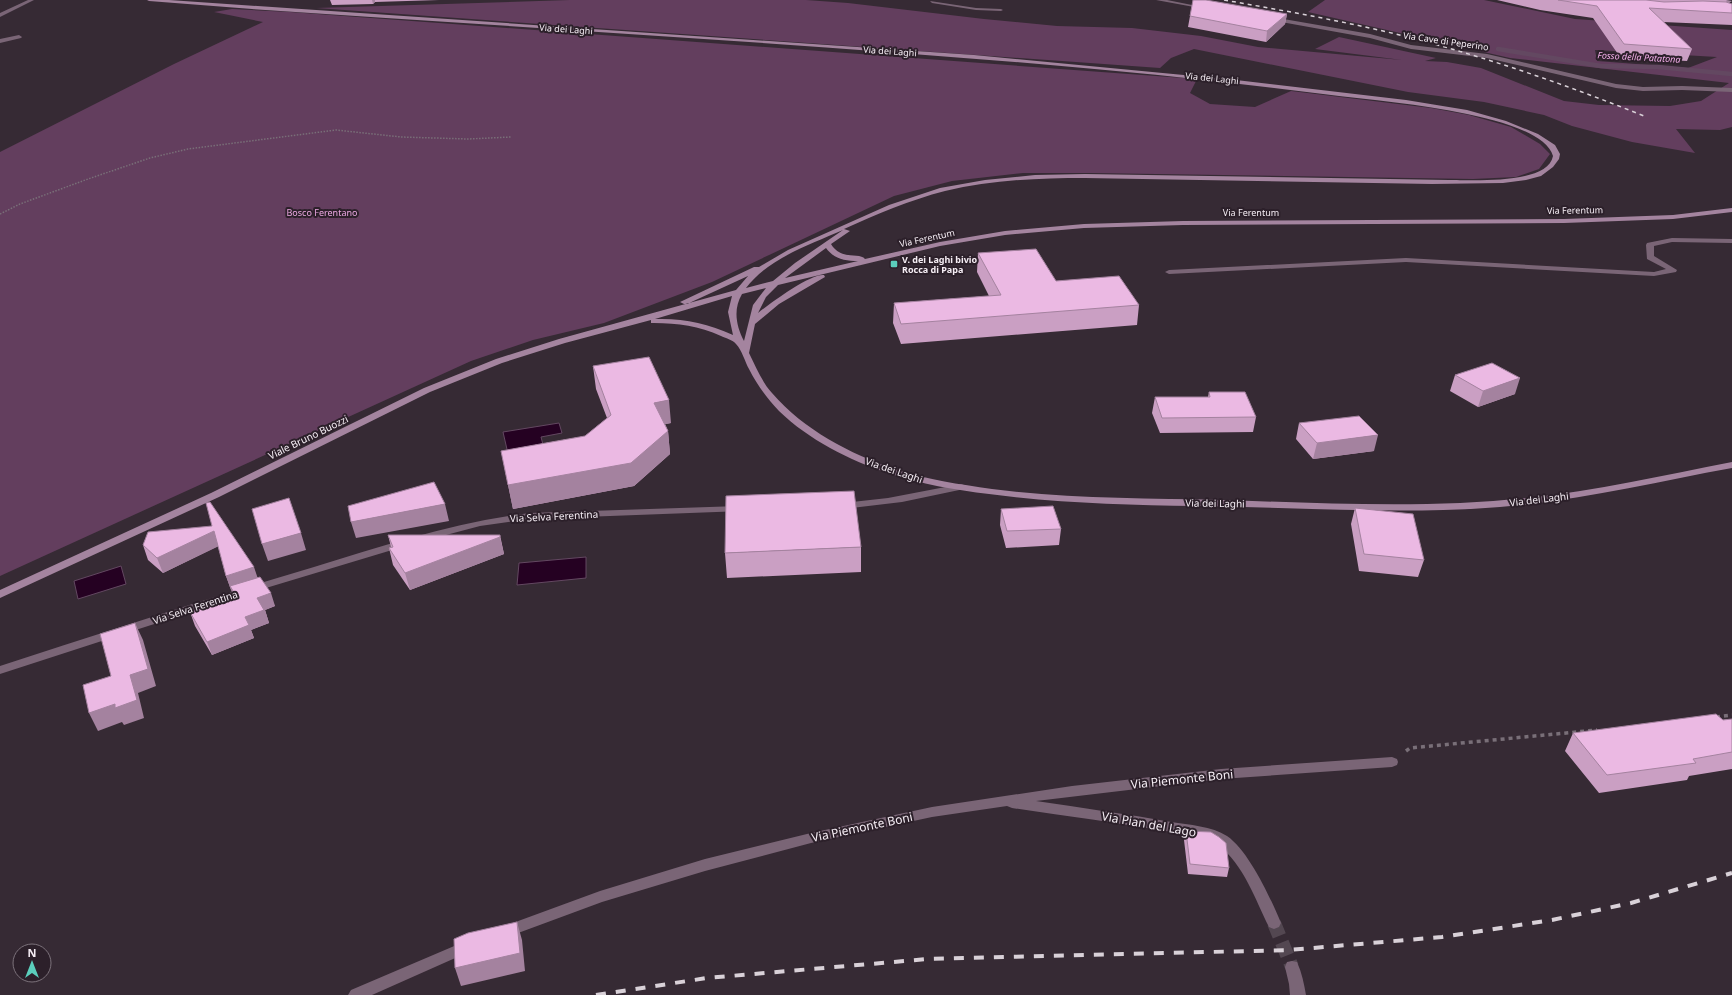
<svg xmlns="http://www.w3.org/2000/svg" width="1732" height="995" viewBox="0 0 1732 995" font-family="'Noto Sans',sans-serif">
  <rect width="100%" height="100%" fill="#362a34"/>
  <path fill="#633e5e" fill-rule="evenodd" d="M 570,0 L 806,0 L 848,3 L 984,19 L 1057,26 L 1132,28 L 1201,36 L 1258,47 L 1402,60 L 1315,49 L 1339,37 L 1436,58 L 1425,61 L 1447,62 L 1481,68 L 1564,101 L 1599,105 L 1670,106 L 1701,101 L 1729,83 L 1510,58 L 1308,12 L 1325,0 L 1484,0 L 1575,19 L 1732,30 L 1732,127 L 1720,130 L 1676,129 L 1695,153 L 1632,142 L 1572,126 L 1544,115 L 1484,102 L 1408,92 L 1194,49 L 1171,58 L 1160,68 L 316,8 ZM 1595,50 L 1596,50 L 1717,57 L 1688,68 L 1597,61 Z
    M 232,9 L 290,12 L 1197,79 L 1190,93 L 1210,104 L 1255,107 L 1291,91 L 1431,108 L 1469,115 L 1511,127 L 1540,144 L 1550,154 L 1539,169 L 1516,177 L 1473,179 L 1090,173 L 1023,173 L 952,181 L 894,196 L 712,282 L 604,323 L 533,340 L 471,361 L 0,576 L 0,152 L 174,64 L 263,22 L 214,12 Z"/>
  <path fill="#250122" stroke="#634861" d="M 559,423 L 562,433 L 541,437 L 545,452 L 509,458 L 503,432 Z
    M 586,557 L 586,578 L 517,585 L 519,563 Z
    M 121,566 L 126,584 L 78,599 L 74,581 Z"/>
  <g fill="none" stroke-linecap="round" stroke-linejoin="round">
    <path stroke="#634861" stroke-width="4.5" d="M 1498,49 L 1601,66 L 1658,67 L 1732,74"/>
    <path stroke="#534751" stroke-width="14" stroke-dasharray="14 7" stroke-linecap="butt" d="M 1274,923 L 1292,967"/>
    <path stroke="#796f78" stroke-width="1.5" stroke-dasharray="1.5 1.5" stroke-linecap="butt" d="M 0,214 L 20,204 L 88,179 L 150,158 L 188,149 L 336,130 L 401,137 L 468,139 L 511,137"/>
    <path stroke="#796f78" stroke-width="3.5" stroke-dasharray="4 4" stroke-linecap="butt" d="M 1716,717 L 1732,715
      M 1406,751 L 1410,748 L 1597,730"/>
    <path fill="#7a6576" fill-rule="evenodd" d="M 28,0 L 34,0 L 0,17 L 0,13 Z
      M 930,1 L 976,8 L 1001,9 L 1003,10 L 1001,11 L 976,10 L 932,3 Z
      M 19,35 L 22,37 L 21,38 L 0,43 L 0,39 Z"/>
    <path fill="#7a6576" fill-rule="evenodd" d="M 1156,0 L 1167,0 L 1207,8 L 1205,9 Z
      M 1272,17 L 1370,34 L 1411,45 L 1487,54 L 1616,84 L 1643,87 L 1682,86 L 1732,88 L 1732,92 L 1682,90 L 1643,91 L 1616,88 L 1487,58 L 1411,49 L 1370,38 L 1270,20 L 1270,18 Z
      M 1672,238 L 1732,239 L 1732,243 L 1672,242 L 1654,246 L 1654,256 L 1677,270 L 1676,272 L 1654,276 L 1406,262 L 1169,274 L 1165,272 L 1169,270 L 1406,258 L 1654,272 L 1666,269 L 1647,259 L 1646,245 L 1647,243 Z
      M 961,484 L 964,485 L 966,487 L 964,489 L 902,502 L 843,509 L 838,506 L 843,503 L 888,498 Z
      M 739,506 L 744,509 L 743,511 L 530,519 L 480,526 L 412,544 L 256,591 L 0,674 L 0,666 C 104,632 209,598 314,567 C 385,545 456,522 530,513 Z
      M 1392,757 L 1397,759 L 1398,762 L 1397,765 L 1392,767 L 1221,779 L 1036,801 C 1082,808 1127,814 1171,822 C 1189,825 1212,826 1227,836 C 1249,851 1271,899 1281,923 L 1279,927 L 1274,929 L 1269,927 C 1255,899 1244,865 1218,845 C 1207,836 1186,835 1172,832 C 1119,823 1065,816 1012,808 L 1007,806 L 932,817 L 811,843 L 705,871 L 602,902 L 507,937 L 502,935 L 500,931 L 502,927 L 600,891 L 705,859 L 811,833 L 932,807 L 1072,786 L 1221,769 Z
      M 466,941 L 471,943 L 473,947 L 471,951 L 372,995 L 348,995 L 351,990 Z
      M 1292,961 L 1297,962 C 1302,973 1304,984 1306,995 L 1290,995 L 1289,984 L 1285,967 L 1287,962 Z"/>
    <path fill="#a4849f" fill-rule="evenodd" d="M 147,0 L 169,0 L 974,55 L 1236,80 L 1406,100 L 1467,110 L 1506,121 L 1538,134 L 1555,145 L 1560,154 L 1559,159 L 1553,167 L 1541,176 L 1526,180 L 1503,183 L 1432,184 L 1085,178 C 1038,178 991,180 945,191 C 910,200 877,214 844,229 L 850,231 L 831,244 C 841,261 860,252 865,259 L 940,242 L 1005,231 L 1084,224 L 1183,221 L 1564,219 L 1673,215 L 1732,208 L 1732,212 L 1673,219 L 1564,223 L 1183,225 L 1084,228 L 1005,235 L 940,246 L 778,285 L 766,297 L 758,313 C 769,304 811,273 824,275 L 825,277 L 779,304 L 755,324 L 749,353 C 756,367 762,382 772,393 C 804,430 850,454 895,469 C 927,480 959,484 992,489 C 1068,499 1144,498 1220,500 C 1322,503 1426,509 1527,498 C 1596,491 1664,475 1732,462 L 1732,468 C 1655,482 1578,501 1500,507 C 1399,515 1297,507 1196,506 C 1127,505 1058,503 989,494 C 955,490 921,484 888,473 C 849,460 809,440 779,411 C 767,398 757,385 749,369 C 745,362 742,350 736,344 C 733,340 725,338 721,336 C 699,326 678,323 654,323 L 651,323 L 651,320 L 565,343 L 502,363 L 430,392 L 219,497 L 0,598 L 0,590 L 211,493 L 424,388 L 496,359 L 559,339 L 736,290 L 748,276 L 687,304 L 684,304 L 680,302 L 754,267 L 759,267 L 788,250 L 889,205 L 940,188 L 985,180 L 1035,175 L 1085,174 L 1449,180 C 1471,180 1548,185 1553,156 C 1546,131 1490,119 1467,114 C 1420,104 1371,100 1323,94 C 1228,82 1134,72 1039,64 C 777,42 514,27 252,9 L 149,1 ZM 843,230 L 795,263 L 773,281 L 746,288 C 769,258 809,245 843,230 ZM 826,248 C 834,259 845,261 858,261 L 785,278 ZM 766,288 L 753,305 L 744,341 C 736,326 733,309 742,294 ZM 732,296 L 728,312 L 733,335 C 707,323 683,318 655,319 Z
      M 1727,0 L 1732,1 L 1722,8 L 1718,8 L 1718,6 Z"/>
    <path stroke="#d9d1d8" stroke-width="1.5" stroke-dasharray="4 4" stroke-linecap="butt" d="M 1224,0 C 1286,11 1348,22 1408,37 C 1489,58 1567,85 1644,116"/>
    <path stroke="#d9d1d8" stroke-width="4" stroke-dasharray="10 10" stroke-linecap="butt" d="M 596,995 L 707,978 L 928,959 L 1289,950 L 1442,937 L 1552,920 L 1631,903 L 1732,873"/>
  </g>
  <path fill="#ca9fc3" d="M 330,0 L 439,0 L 375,2 L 373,4 L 332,5 Z
    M 1497,0 L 1727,0 L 1726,2 L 1732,4 L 1732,25 L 1663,22 L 1692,49 L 1687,61 L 1620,57 L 1593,18 L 1540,10 Z
    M 1287,14 L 1285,24 L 1266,42 L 1188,27 L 1190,16 Z
    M 978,253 L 1056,281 L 1139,305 L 1137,325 L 901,344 L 893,323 L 894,303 L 989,296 L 977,272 Z
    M 593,366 L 671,423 L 665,424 L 668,431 L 670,454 L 634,486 L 513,509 L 501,451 L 585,436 L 607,418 L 596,389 Z
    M 1455,375 L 1515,394 L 1478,407 L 1450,391 Z
    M 1209,392 L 1256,417 L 1253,432 L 1160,433 L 1152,413 L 1155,397 L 1208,397 Z
    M 1299,423 L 1374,451 L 1313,459 L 1296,439 Z
    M 1355,508 L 1424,560 L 1418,577 L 1359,571 L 1351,524 Z
    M 1001,509 L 1061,529 L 1059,545 L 1006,548 L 1000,525 Z
    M 212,526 L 258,578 L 275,606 L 265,610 L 269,623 L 251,630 L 254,638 L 212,655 L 195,626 L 190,612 L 233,595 L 226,576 L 218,546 L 163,573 L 148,560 L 143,545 Z
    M 388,535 L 500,535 L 504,554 L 410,590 L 393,565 L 389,548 L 391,547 Z
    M 861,547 L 861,572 L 727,578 L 725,553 Z
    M 1732,719 L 1732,769 L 1689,776 L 1687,780 L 1599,793 L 1565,751 L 1573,733 L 1723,720 Z
    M 1186,831 L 1229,868 L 1227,877 L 1188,874 L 1184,840 Z"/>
  <path fill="#a4829f" d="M 372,0 L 375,0 L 375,2 L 373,4 Z
    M 1287,14 L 1285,24 L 1266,42 L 1267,31 Z
    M 1520,378 L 1515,394 L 1478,407 L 1483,391 Z
    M 669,400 L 671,423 L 657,426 L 654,403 Z
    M 668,431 L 670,454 L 634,486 L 513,509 L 508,485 Z
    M 1378,435 L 1374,451 L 1313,459 L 1317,443 Z
    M 445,504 L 449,521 L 356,538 L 351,522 Z
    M 214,531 L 219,546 L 163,573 L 157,558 Z
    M 301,533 L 306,550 L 268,561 L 262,544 Z
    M 500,537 L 504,554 L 410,590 L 405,573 Z
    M 254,567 L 259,582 L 230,586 L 232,590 L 231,590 L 226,576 Z
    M 271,593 L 275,606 L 265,610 L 269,623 L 251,630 L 254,638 L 212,655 L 207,642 L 245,617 L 257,598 Z
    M 135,623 L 143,640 L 156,686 L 138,693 L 144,718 L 124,725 L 122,722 L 98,731 L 89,713 L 130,675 Z
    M 517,922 L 522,940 L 525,971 L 461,986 L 455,968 Z"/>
  <path fill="#ebb9e3" stroke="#a4829f" d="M 1193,0 L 1206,0 L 1287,14 L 1267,31 L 1190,16 Z
    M 1558,0 L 1646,0 L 1664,2 L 1703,1 L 1726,2 L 1732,4 L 1732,13 L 1649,8 L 1692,49 L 1624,44 L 1597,6 Z
    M 1036,249 L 1056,281 L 1119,276 L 1139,305 L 901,324 L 894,303 L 1001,295 L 978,253 Z
    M 649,357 L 669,400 L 654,403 L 668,431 L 631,463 L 508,485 L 501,451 L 585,436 L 611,415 L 593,366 Z
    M 1492,363 L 1520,378 L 1483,391 L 1455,375 Z
    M 1209,392 L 1245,392 L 1256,417 L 1162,418 L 1155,397 L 1210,397 Z
    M 1359,416 L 1378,435 L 1317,443 L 1299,423 Z
    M 434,482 L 445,504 L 351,522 L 348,506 Z
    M 854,491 L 861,547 L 725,553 L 726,496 Z
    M 289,498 L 301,533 L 262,544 L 252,509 Z
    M 210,502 L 254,567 L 226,576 L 214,531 L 157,558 L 143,545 L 148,532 L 212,526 L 206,503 Z
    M 1053,506 L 1061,529 L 1007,531 L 1001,509 Z
    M 1355,508 L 1413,514 L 1424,560 L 1364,554 Z
    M 388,535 L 500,535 L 500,537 L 405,573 L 389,548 L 393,547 Z
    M 260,577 L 271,593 L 257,598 L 264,610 L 245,617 L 249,625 L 207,642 L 190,612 L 235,594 L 230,586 Z
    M 135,623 L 148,669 L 130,675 L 137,700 L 115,708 L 115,704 L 89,713 L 83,685 L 111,676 L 100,634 Z
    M 1716,714 L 1723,720 L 1732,719 L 1732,752 L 1693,759 L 1696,763 L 1607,775 L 1573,733 Z
    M 1186,831 L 1211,832 L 1219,837 L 1226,843 L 1229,868 L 1190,864 Z
    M 517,922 L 520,953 L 455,968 L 454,939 L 468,933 Z"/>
  <rect fill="#5bcebc" stroke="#2c202a" stroke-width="1.5" x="890" y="260" width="8" height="8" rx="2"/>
  <g text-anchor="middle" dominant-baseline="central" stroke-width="4" stroke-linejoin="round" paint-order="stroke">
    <g font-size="9" fill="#f5edf4" stroke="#2c202a">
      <text transform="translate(566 29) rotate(4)">Via dei Laghi</text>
      <text transform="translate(1446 41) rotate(8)">Via Cave di Peperino</text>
      <text transform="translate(890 51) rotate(4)">Via dei Laghi</text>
      <text transform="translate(1212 78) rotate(6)">Via dei Laghi</text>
      <text transform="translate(1575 210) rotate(-1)">Via Ferentum</text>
      <text x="1251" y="212">Via Ferentum</text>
      <text transform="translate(927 238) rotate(-12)">Via Ferentum</text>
    </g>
    <g font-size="9" font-style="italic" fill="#f4afea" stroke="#2c202a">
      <text transform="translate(1639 57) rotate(3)">Fosso della Patatona</text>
    </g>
    <g font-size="9" fill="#eba7e1" stroke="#2c202a">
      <text x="322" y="212">Bosco Ferentano</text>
    </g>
    <g font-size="9" font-weight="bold" fill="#f5edf4" stroke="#2c202a" text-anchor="start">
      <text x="902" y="259">V. dei Laghi bivio<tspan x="902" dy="10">Rocca di Papa</tspan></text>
    </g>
    <g font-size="10" fill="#f5edf4" stroke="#2c202a">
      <text transform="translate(308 437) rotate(-26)">Viale Bruno Buozzi</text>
      <text transform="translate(894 470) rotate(19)">Via dei Laghi</text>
      <text transform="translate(1539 499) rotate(-7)">Via dei Laghi</text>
      <text transform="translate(1215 503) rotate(1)">Via dei Laghi</text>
      <text transform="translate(554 516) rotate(-3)">Via Selva Ferentina</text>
      <text transform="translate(195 607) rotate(-18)">Via Selva Ferentina</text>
    </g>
    <g font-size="12" fill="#f5edf4" stroke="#2c202a">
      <text transform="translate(1182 779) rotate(-6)">Via Piemonte Boni</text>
      <text transform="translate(1149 824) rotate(10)">Via Pian del Lago</text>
      <text transform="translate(862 827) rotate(-12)">Via Piemonte Boni</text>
    </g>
  </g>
  <g transform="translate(32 963)"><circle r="19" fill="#2c202a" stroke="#7c727b"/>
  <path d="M0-3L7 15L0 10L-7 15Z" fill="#5bcebc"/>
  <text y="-6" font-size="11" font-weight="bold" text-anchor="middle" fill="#f5edf4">N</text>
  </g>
</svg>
